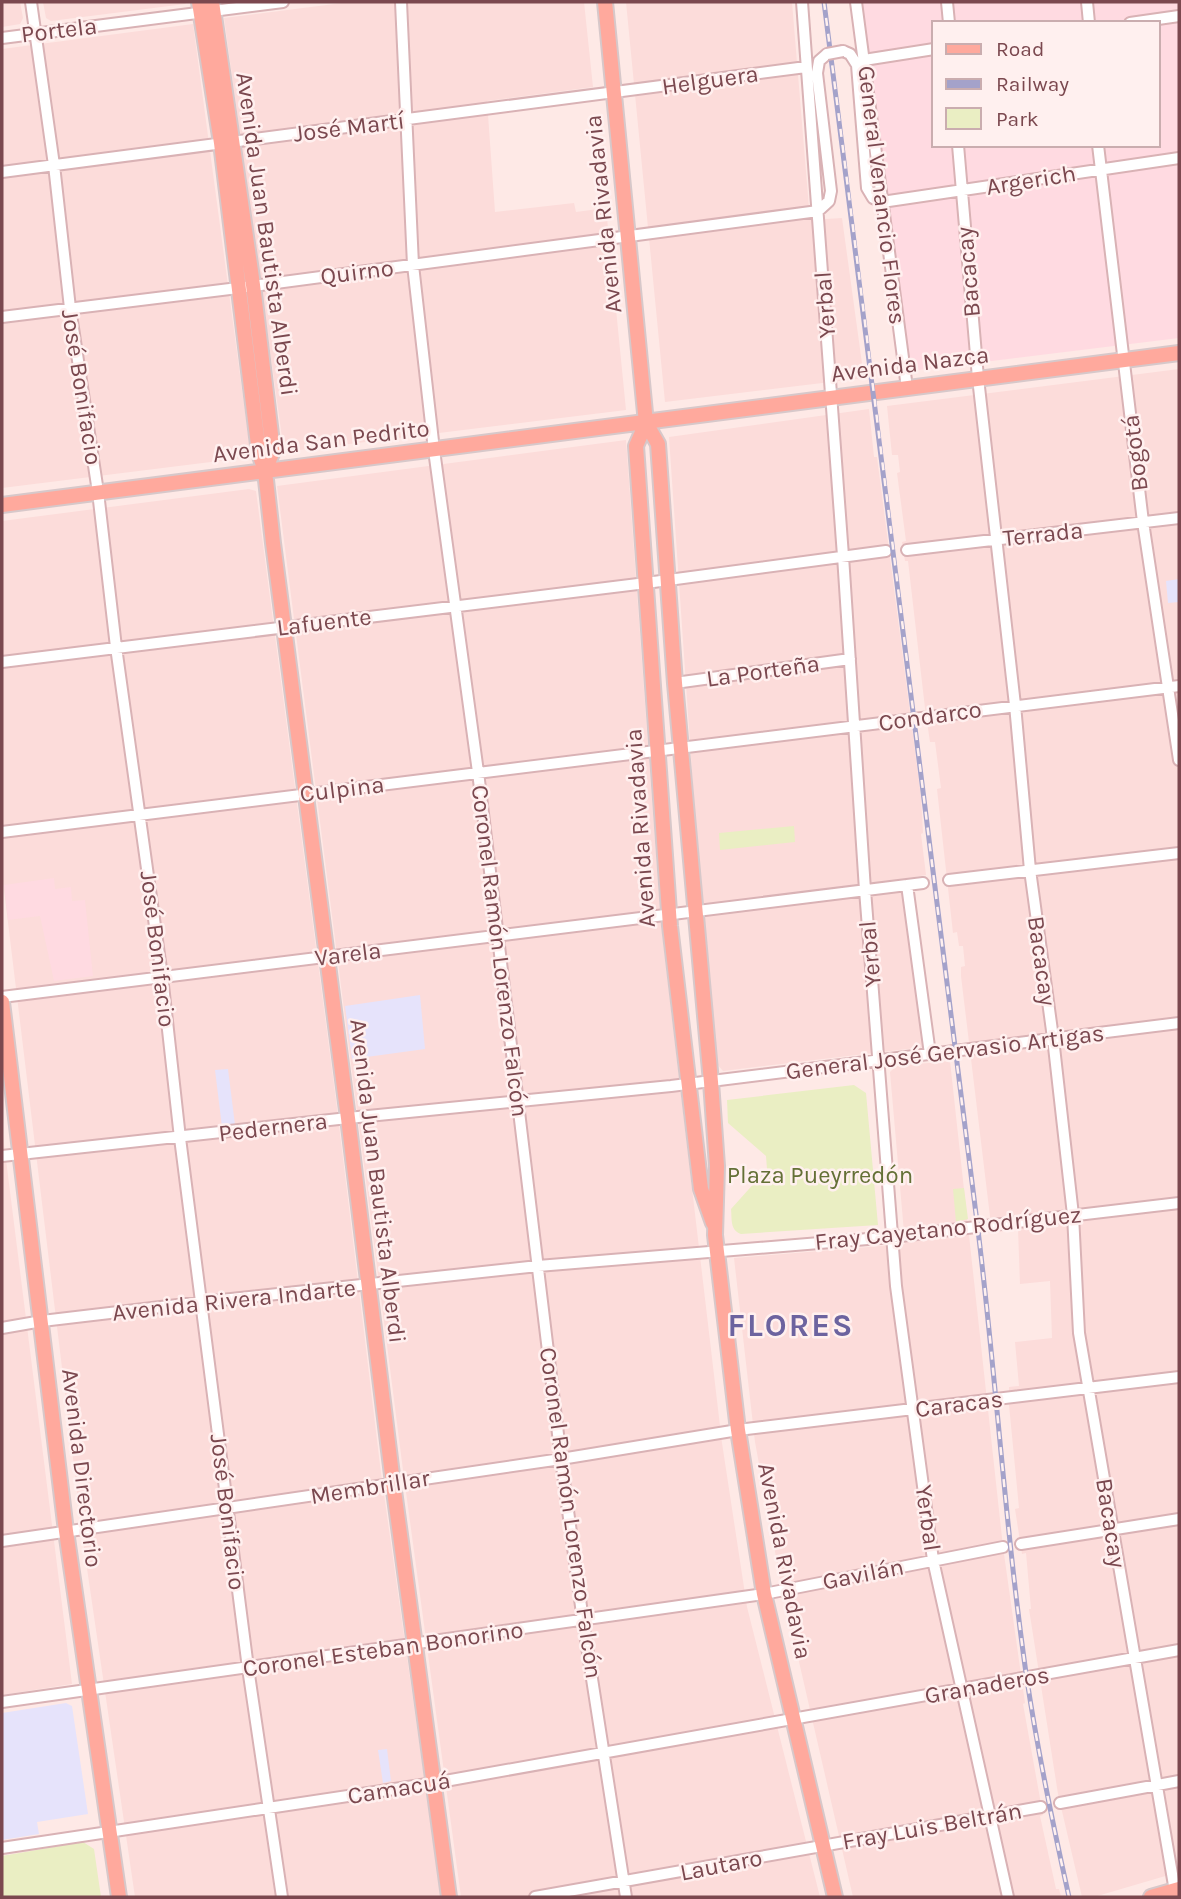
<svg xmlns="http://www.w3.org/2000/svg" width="1181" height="1899" viewBox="0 0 1181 1899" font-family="Karla,sans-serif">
  <rect width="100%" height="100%" fill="#fee9e6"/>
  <path fill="#fcdcda" d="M 2,2 L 20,2 L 23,18 L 20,24 L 2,27 Z
    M 43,2 L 187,2 L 185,4 L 51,21 L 46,18 Z
    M 350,2 L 584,2 L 593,87 L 487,101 L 495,212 L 574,203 L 576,212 L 606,208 L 626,410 L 284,452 L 224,18 Z
    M 626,2 L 792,2 L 810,220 L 842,218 L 864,378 L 665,402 Z
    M 193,24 L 251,457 L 2,488 L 2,49 Z
    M 1179,369 L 1179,1872 L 1094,1897 L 1082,1897 L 1058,1794 L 1029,1609 L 1031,1609 L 1026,1553 L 1022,1554 L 1015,1509 L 1019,1508 L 1009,1405 L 1009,1387 L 1019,1386 L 1015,1342 L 1052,1338 L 1050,1281 L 1020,1284 L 1018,1229 L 992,1233 L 961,976 L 961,967 L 965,966 L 963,946 L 959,946 L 957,932 L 953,933 L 937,789 L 941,788 L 935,742 L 930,742 L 925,708 L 908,561 L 905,561 L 902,542 L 906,541 L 897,473 L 900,472 L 898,455 L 892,455 L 887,406 Z
    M 869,409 L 874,457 L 877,457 L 921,797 L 923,833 L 921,834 L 926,875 L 902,879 L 924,1047 L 723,1071 L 716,1063 L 701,903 L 669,437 Z
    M 626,440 L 661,925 L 722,1443 L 747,1607 L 820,1897 L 461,1897 L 403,1470 L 277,486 Z
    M 249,489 L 256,491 L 336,1100 L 381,1473 L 441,1897 L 135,1897 L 83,1541 L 2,873 L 2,521 Z
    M 950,1061 L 1003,1547 L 1025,1703 L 1023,1704 L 1043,1815 L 1040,1816 L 1056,1889 L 1059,1889 L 1061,1897 L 853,1897 L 780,1579 L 755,1442 L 734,1258 L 905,1244 L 890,1072 L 896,1066 Z
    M 2,1128 L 72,1684 L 2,1695 Z"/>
  <path fill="#ffdae1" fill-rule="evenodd" d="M 861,2 L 1179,2 L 1179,338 L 911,371 ZM 934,23 L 1158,23 L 1158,145 L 934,145 Z
    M 54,878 L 55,889 L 71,887 L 72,901 L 85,900 L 93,976 L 54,981 L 40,916 L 8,920 L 4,885 Z"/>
  <path fill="#e6e3fb" d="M 1179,579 L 1179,602 L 1168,603 L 1166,581 Z
    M 420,995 L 425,1049 L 352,1059 L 345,1006 Z
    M 228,1069 L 235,1125 L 222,1127 L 215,1070 Z
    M 66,1703 L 72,1706 L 88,1814 L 37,1822 L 39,1834 L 2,1840 L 2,1713 Z
    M 387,1749 L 391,1781 L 383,1783 L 378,1750 Z"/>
  <path fill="#eaeec3" d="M 794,826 L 795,842 L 720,850 L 719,833 Z
    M 854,1085 L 866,1093 L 878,1225 L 741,1234 C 730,1230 732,1220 731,1209 L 767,1169 L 766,1156 L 728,1123 L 727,1100 Z
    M 964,1188 L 968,1219 L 956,1222 L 953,1189 Z
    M 83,1842 L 94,1849 L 101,1897 L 2,1897 L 2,1856 Z"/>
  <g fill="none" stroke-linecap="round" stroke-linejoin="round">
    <g stroke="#d9b2b5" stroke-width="14">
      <path id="minor" d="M 31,2 L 54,165 L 70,308 L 98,492 L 116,647 L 162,976 L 180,1138 L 248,1668 L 282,1897
        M 401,2 L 413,265 L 434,450 L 478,772 L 561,1459 L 583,1621 L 626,1897
        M 802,2 L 843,556 L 865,890 L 896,1286 L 933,1560 L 1008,1897
        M 856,2 L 907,388
        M 947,2 L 949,23
        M 1087,2 L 1089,23
        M 1130,23 L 1179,16
        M 2,38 L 283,2
        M 843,51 L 850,54 L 857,65 L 867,188 L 873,198 L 882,202 L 1179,158
        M 864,60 L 934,49
        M 958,145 L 978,378 L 1015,705 L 1030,870 L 1053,1038 L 1073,1215 L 1079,1333 L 1176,1897
        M 1098,145 L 1143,522 L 1179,760
        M 2,172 L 806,67
        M 818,211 L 829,201 L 831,191 L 817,73 L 819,61 L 827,54
        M 2,317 L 238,288 L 818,211
        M 907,550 L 1179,518
        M 2,662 L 646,583 L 886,551
        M 675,683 L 850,659
        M 2,832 L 1179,686
        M 949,880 L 1179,853
        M 907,885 L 930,1054
        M 2,997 L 923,883
        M 2,1156 L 348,1118 L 671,1086 L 1179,1023
        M 2,1328 L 42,1321 L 203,1302 L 538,1266 L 892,1237 L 1179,1203
        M 2,1541 L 561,1459 L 738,1430 L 1179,1377
        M 1021,1544 L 1179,1519
        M 2,1702 L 764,1594 L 1003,1547
        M 1060,1803 L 1179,1781
        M 2,1848 L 434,1783 L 1179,1650
        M 535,1897 L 1041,1807"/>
    </g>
    <g stroke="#d7c8ca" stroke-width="18">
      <path id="major" d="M 199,2 L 221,143 L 259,453 L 265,471 L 273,543 L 348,1118 L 393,1483 L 449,1897
        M 212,2 L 253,285 L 273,451 L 265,471
        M 605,2 L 646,423 L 658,444 L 675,683 L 711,1082 L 717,1166 L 715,1235 L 738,1430 L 764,1594 L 835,1897
        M 646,423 L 636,446 L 670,926 L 701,1189 L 713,1223
        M 2,505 L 1179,353
        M 2,1002 L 66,1531 L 119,1897
        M 1151,1897 L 1179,1889"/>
    </g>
    <use href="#minor" stroke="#fff" stroke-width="10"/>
    <use href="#major" stroke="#ffa99d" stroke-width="14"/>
    <g stroke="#a4a2ca" stroke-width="5">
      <path id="rail" d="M 824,2 C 877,408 925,815 977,1222 C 996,1374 1005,1528 1027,1680 C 1038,1753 1053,1825 1069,1897"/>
    </g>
    <use href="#rail" stroke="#fff0ef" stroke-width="2.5" stroke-dasharray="8" stroke-linecap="butt"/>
    <g stroke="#d9b2b5" stroke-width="14" stroke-linecap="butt">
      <path id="minor-bridge" d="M 827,54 L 843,51"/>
    </g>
    <use href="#minor-bridge" stroke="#fff" stroke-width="10"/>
  </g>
  <g text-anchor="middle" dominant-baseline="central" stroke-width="5" stroke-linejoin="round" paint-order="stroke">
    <g font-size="24" fill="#7b484f" stroke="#fff0ef">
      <text transform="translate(59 30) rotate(-7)">Portela</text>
      <text transform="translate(710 80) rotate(-8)">Helguera</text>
      <text transform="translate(349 127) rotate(-7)">José Martí</text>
      <text transform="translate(1031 180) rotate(-9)">Argerich</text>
      <text transform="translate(882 195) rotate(83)">General Venancio Flores</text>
      <text transform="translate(603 214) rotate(-96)">Avenida Rivadavia</text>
      <text transform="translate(267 234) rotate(82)">Avenida Juan Bautista Alberdi</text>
      <text transform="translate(357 272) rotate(-7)">Quirno</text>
      <text transform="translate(968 272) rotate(-95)">Bacacay</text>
      <text transform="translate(825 305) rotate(-94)">Yerbal</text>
      <text transform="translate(910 364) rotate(-7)">Avenida Nazca</text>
      <text transform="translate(82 387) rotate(81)">José Bonifacio</text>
      <text transform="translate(321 441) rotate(-7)">Avenida San Pedrito</text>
      <text transform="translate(1135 453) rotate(-97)">Bogotá</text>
      <text transform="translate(1043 534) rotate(-6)">Terrada</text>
      <text transform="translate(324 622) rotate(-7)">Lafuente</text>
      <text transform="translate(763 671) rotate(-8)">La Porteña</text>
      <text transform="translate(930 716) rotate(-8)">Condarco</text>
      <text transform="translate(342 789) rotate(-7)">Culpina</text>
      <text transform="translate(640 828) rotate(-94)">Avenida Rivadavia</text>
      <text transform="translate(158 949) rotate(83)">José Bonifacio</text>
      <text transform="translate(500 951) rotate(83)">Coronel Ramón Lorenzo Falcón</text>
      <text transform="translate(348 954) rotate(-7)">Varela</text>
      <text transform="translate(870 954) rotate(-95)">Yerbal</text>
      <text transform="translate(1042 961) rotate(82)">Bacacay</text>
      <text transform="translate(945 1052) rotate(-7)">General José Gervasio Artigas</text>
      <text transform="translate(273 1127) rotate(-7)">Pedernera</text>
      <text transform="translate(378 1181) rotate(83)">Avenida Juan Bautista Alberdi</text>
      <text transform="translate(948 1228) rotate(-6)">Fray Cayetano Rodríguez</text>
      <text transform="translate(234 1300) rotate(-6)">Avenida Rivera Indarte</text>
      <text transform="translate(959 1404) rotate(-7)">Caracas</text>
      <text transform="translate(82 1468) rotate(83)">Avenida Directorio</text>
      <text transform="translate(370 1487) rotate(-9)">Membrillar</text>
      <text transform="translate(228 1512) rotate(83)">José Bonifacio</text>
      <text transform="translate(571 1513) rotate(82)">Coronel Ramón Lorenzo Falcón</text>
      <text transform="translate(928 1518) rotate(82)">Yerbal</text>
      <text transform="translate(1111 1523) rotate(81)">Bacacay</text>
      <text transform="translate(785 1561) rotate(79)">Avenida Rivadavia</text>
      <text transform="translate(863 1574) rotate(-11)">Gavilán</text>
      <text transform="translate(383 1649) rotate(-8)">Coronel Esteban Bonorino</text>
      <text transform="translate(987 1685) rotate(-10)">Granaderos</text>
      <text transform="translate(399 1788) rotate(-9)">Camacuá</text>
      <text transform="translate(932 1826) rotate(-10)">Fray Luis Beltrán</text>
      <text transform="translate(721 1865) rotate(-11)">Lautaro</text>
    </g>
    <g font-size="24" fill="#647036" stroke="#fff0ef">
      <text x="820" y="1175">Plaza Pueyrredón</text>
    </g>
    <g font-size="32" font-weight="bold" letter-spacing="2" fill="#6c639f" stroke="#fff0ef">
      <text x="791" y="1325">FLORES</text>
    </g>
  </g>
  <rect width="1181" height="1899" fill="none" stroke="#7b484f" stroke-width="7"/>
  <rect x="932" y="21" width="228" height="126" fill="#fff0ef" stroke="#caadaf" stroke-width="2"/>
  <rect x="946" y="44" width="35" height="10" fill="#ffa99d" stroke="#caadaf" stroke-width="2"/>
  <text x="996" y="56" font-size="21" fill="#7b484f">Road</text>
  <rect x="946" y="79" width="35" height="10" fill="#a4a2ca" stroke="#caadaf" stroke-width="2"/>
  <text x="996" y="91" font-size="21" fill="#7b484f">Railway</text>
  <rect x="946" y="108" width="35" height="21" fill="#eaeec3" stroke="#caadaf" stroke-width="2"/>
  <text x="996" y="126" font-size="21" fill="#7b484f">Park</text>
</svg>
